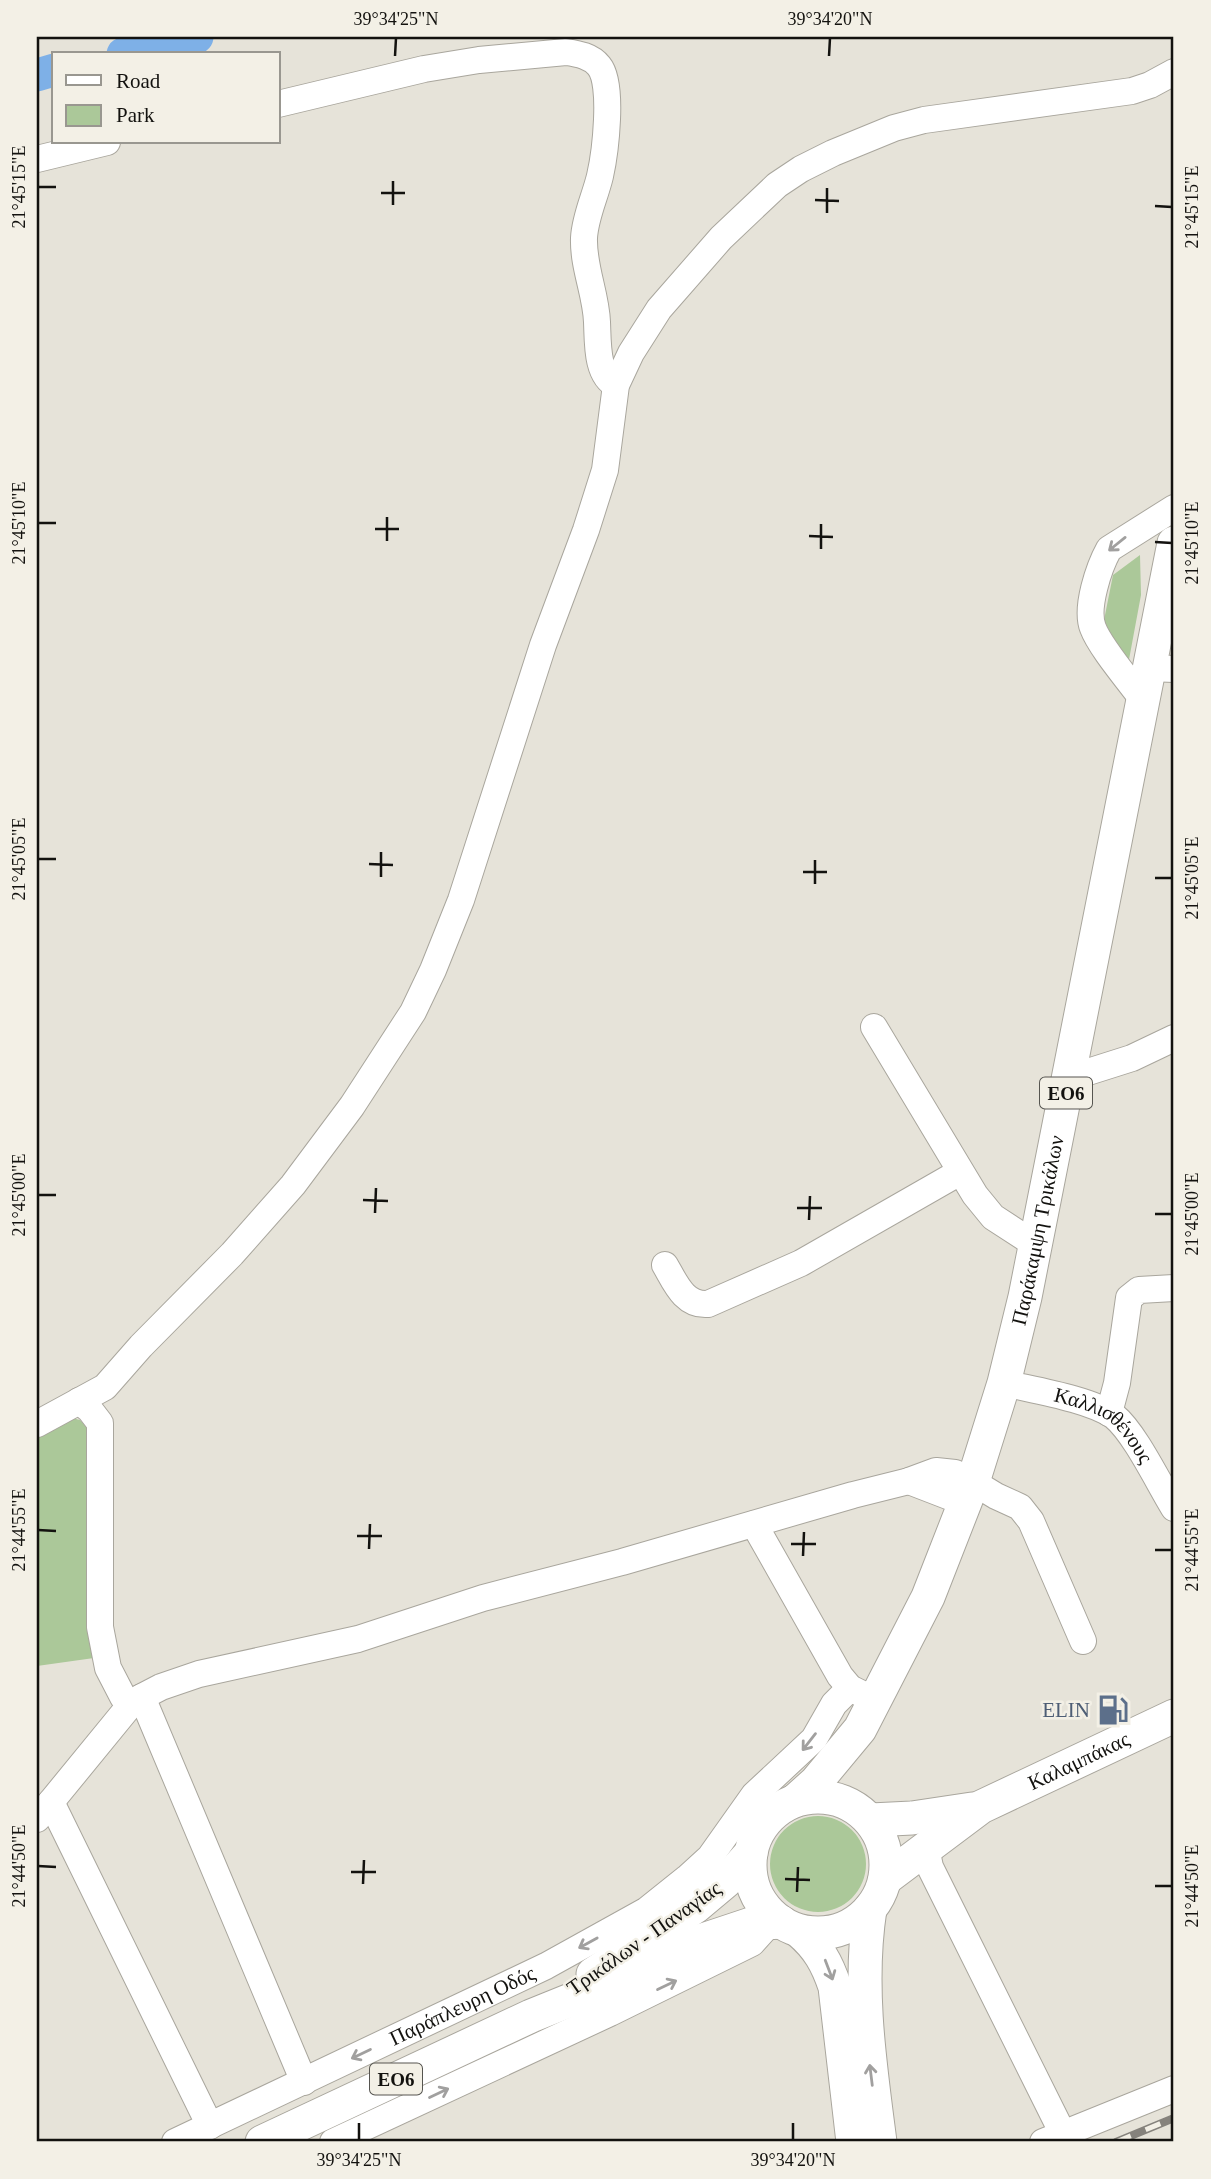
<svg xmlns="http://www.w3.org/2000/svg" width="1211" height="2179" viewBox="0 0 1211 2179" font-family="Georgia,serif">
  <rect width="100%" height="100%" fill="#e6e3d9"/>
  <path fill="#abc899" d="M 1140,555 L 1141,595 L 1128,665 L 1103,625 L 1113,575 Z
    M 72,1418 L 80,1420 L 90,1431 L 94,1658 L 37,1666 L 37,1433 Z
    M770 1864a48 48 0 1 1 96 0a48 48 0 1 1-96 0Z"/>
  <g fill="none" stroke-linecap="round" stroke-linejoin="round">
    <path stroke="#7eb0e7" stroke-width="33" d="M 123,54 L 197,37
      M 37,75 L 54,70"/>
    <g stroke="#a9a69d" stroke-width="28">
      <g id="minor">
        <path d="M 278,104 L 424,69 L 479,60 L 566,52 C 579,54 591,56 599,66 C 614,84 605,154 600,176 C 595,197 585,217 584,238 C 583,267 596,294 597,322 C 598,342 596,375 616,385"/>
        <path d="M 37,159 L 107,142"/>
        <path d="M 1150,668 L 1174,669"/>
        <path d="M 1143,700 C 1130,682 1100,647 1093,628 C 1085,608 1099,567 1109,549 L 1174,508"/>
        <path d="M 874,1027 L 975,1195 L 993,1217 L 1036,1245"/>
        <path d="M 1069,1078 L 1132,1058 L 1174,1038"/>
        <path d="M 665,1265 C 675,1282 684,1306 708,1304 L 801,1263 L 960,1172"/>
        <path id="s1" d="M 1004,1383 C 1033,1390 1090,1399 1114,1416 C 1135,1433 1159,1484 1174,1508"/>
        <path d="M 79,1401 L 90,1410 L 100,1423 L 100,1627 L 108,1668 L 123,1697"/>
        <path d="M 1109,1413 L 1117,1383 L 1129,1298 L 1139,1290 L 1174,1288"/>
        <path d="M 37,1424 L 105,1387 L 141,1346 L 232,1254 L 293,1185 L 352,1106 L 413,1012 L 433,970 L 461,900 L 543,645 L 586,530 L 605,470 L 616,385 L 631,353 L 659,309 L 721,238 L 777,185 L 801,169 L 833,153 L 894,128 L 924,120 L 1132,91 L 1150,85 L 1174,72"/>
        <path d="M 909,1481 L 966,1503"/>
        <path d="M 754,1524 L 840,1676 L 850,1688 L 866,1696"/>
        <path d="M 142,1697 L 304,2082"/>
        <path d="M 51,1802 L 210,2126"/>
        <path d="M 37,1819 L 127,1709 L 136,1700 L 161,1687 L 199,1674 L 358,1639 L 483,1598 L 622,1562 L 853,1495 L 909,1481 L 936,1471 L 955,1473 L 973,1482 L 996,1496 L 1020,1507 L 1031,1521 L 1083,1641"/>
        <path d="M 926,1848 L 930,1867 L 1063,2134"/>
        <path id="s2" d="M 175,2142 L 546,1966 L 647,1910 L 687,1878 L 710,1857 L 754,1795 L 814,1739 L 834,1704 L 850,1688"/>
        <path d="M 333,2142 L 610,2013 L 752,1943 L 770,1923"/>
        <path d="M 1043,2142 L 1174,2089"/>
      </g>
    </g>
    <g stroke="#a9a69d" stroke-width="35">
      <g id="major">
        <circle cx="818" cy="1865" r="68"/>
        <path id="s3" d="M 796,1800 L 816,1782 L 860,1729 L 928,1597 L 973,1482 L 1004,1383 L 1025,1297 L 1174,543"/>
        <path d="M 871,1820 L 912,1818 L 972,1809"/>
        <path id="s4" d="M 885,1879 L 981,1807 L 1174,1716"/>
        <path d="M 870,1909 C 858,1986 870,2065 880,2142"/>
        <path d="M 799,1931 C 818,1947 827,1963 835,1987 L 853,2142"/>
        <path d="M 593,1974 L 695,1907 L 726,1881 L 751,1853"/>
        <path d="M 262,2142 L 531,2016 L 625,1978 L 703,1940 L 751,1924 L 781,1922"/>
      </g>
    </g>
    <use href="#minor" stroke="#fff" stroke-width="26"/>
    <use href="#major" stroke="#fff" stroke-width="33"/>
    <g stroke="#85827c" stroke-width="8">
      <path id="rail" d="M 1116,2142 L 1174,2118"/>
    </g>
    <use href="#rail" stroke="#f3f0e6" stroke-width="5" stroke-dasharray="16" stroke-linecap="butt"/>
  </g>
  <defs><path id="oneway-shaft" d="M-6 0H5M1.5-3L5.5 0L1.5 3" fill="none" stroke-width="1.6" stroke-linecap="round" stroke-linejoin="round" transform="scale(1.75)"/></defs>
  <g stroke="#a1a09f">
    <use href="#oneway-shaft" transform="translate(1117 544) rotate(141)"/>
    <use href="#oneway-shaft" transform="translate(809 1742) rotate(128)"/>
    <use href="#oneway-shaft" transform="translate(588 1943) rotate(151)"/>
    <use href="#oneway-shaft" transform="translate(829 1970) rotate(69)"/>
    <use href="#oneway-shaft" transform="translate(667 1985) rotate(-26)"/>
    <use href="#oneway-shaft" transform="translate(361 2054) rotate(154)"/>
    <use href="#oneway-shaft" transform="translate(871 2075) rotate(-97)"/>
    <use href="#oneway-shaft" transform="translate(439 2093) rotate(-25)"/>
  </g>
  <path fill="none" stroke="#13120f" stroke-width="2.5" d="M 395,56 L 396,38M 829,56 L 830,38M 38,187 L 56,187M 381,193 L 405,193M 815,200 L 839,201M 393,205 L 393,181M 1155,206 L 1172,207M 827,213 L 827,188M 38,523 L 56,523M 375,529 L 399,529M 809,536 L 833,537M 387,541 L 387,517M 1155,542 L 1172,543M 821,549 L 821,524M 38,859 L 56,859M 369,864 L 393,865M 803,872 L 827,872M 381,877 L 381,852M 1155,878 L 1172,878M 815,884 L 815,860M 38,1195 L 56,1195M 363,1200 L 388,1201M 797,1208 L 822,1208M 375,1213 L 376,1188M 1155,1214 L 1172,1214M 809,1220 L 810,1196M 38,1530 L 56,1531M 357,1536 L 382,1536M 791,1544 L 816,1544M 369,1549 L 370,1524M 1155,1550 L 1172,1550M 803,1556 L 804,1532M 38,1866 L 56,1867M 351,1872 L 376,1872M 785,1879 L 810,1880M 363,1884 L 364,1860M 1155,1886 L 1172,1886M 797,1892 L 798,1867M 359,2140 L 359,2123M 793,2140 L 793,2123"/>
  <defs>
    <g id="fuel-bare" transform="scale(2.415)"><path d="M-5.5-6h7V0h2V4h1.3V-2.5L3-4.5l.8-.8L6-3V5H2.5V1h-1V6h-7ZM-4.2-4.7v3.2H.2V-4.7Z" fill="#5c6f8a" stroke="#f3f0e6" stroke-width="2.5" paint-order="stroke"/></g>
  </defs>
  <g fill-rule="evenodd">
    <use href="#fuel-bare" x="1113" y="1710"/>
  </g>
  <g text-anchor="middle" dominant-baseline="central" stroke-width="5" stroke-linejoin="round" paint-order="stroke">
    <g fill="#f3f0e6" stroke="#565550" stroke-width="2">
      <rect x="1040" y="1077.5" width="52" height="31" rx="5"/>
      <rect x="370" y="2063.5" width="52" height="31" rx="5"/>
    </g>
    <g font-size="19" font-weight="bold" fill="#13120f">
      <text x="1066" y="1093">ΕΟ6</text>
      <text x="396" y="2079">ΕΟ6</text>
    </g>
    <g font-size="21" fill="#13120f" stroke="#f3f0e6">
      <text stroke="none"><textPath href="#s3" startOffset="628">Παράκαμψη Τρικάλων</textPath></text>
      <text stroke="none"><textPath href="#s1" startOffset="112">Καλλισθένους</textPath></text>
      <text stroke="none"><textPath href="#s4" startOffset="228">Καλαμπάκας</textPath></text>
      <text transform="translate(644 1938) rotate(-35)">Τρικάλων - Παναγίας</text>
      <text stroke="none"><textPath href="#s2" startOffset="318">Παράπλευρη Οδός</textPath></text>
    </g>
    <g font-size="21" fill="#4e5e75" stroke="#f3f0e6" text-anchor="end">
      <text x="1090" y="1710">ELIN</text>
    </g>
  </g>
  <rect width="1211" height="2179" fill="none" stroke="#f3f0e6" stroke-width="77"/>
  <rect x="52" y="52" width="228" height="91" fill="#f3f0e6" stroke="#999790" stroke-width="2"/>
  <rect x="66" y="75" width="35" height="10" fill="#ffffff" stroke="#999790" stroke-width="2"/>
  <text x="116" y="88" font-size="21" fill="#13120f">Road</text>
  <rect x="66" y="105" width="35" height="21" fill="#abc899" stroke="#999790" stroke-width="2"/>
  <text x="116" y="122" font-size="21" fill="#13120f">Park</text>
  <rect x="38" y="38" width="1134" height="2102" fill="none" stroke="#13120f" stroke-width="2.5"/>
  <g font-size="18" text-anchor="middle" fill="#13120f">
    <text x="396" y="25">39°34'25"N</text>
    <text x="830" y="25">39°34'20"N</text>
    <text transform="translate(19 187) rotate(-90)" y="6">21°45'15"E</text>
    <text transform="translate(1192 207) rotate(-90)" y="6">21°45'15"E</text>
    <text transform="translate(19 523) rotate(-90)" y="6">21°45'10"E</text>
    <text transform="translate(1192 543) rotate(-90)" y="6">21°45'10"E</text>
    <text transform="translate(19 859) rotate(-90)" y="6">21°45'05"E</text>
    <text transform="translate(1192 878) rotate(-90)" y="6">21°45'05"E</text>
    <text transform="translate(19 1195) rotate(-90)" y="6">21°45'00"E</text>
    <text transform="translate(1192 1214) rotate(-90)" y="6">21°45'00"E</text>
    <text transform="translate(19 1530) rotate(-90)" y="6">21°44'55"E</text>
    <text transform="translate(1192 1550) rotate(-90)" y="6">21°44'55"E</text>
    <text transform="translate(19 1866) rotate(-90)" y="6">21°44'50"E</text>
    <text transform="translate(1192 1886) rotate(-90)" y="6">21°44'50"E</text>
    <text x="359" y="2166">39°34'25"N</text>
    <text x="793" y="2166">39°34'20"N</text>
  </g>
</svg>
